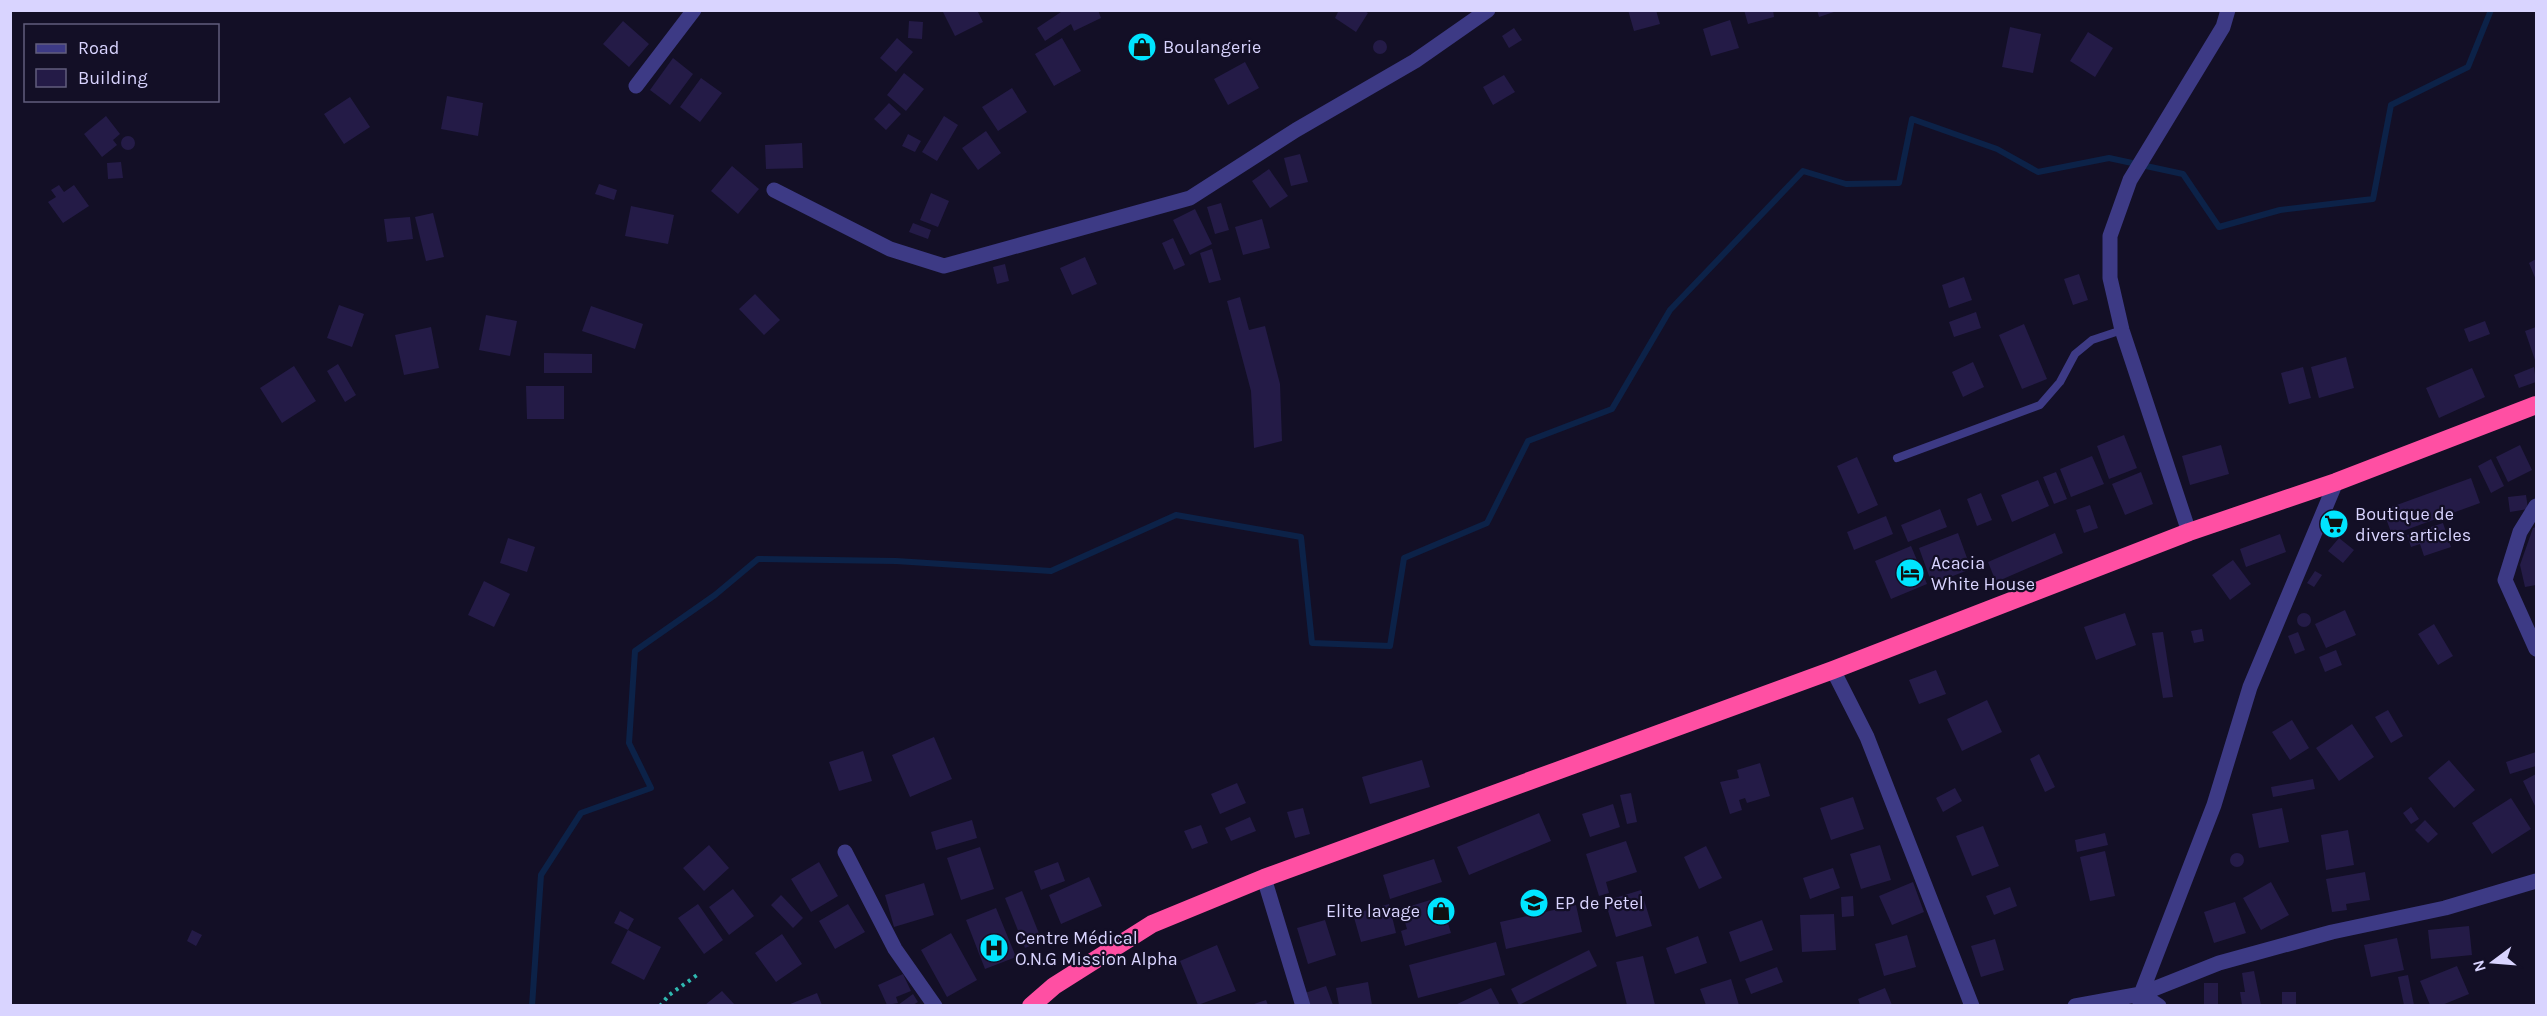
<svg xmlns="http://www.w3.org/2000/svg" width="2547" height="1016" viewBox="0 0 2547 1016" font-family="Karla,sans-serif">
  <rect width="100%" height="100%" fill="#130f26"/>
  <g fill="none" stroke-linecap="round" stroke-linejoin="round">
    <path stroke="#0c2248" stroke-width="6" d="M 532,1006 L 541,875 L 581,813 L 651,788 L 629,743 L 635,651 L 715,595 L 758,559 L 896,561 L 1051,571 L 1176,515 L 1301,537 L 1312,643 L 1390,646 L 1404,558 L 1487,523 L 1528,441 L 1612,409 L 1670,310 L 1803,171 L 1846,184 L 1899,183 L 1912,119 L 1997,149 L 2038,172 L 2109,158 L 2183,174 L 2219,227 L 2280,210 L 2373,199 L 2391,105 L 2468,67 L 2491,10"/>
  </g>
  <path fill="#241b47" d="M 942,10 L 977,10 L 983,22 L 955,36 Z
    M 1064,10 L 1098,10 L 1101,18 L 1074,31 L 1071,24 L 1045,41 L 1037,28 Z
    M 1339,10 L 1363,10 L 1368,13 L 1356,32 L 1335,18 Z
    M 1628,10 L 1656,10 L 1660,24 L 1634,31 Z
    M 1744,10 L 1773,10 L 1774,17 L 1748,24 Z
    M 1817,10 L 1837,10 L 1837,11 L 1819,17 Z
    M 1730,20 L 1739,48 L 1711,56 L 1703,29 Z
    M 623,21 L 649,44 L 629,67 L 603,44 Z
    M 909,21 L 923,22 L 922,39 L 908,38 Z
    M 2010,27 L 2041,34 L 2033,73 L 2002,67 Z
    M 1514,28 L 1522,40 L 1509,48 L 1502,36 Z
    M 2088,32 L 2113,48 L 2095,77 L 2070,61 Z
    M 897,38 L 913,52 L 896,72 L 880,58 Z
    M 1062,38 L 1081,71 L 1054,86 L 1035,54 Z
    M1373 47a7 7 0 1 1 14 0a7 7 0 1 1-14 0Z
    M 673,58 L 693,74 L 670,105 L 650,90 Z
    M 1245,62 L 1259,88 L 1228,105 L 1214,79 Z
    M 904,73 L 924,89 L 906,111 L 887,95 Z
    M 1504,75 L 1515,92 L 1493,105 L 1483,87 Z
    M 701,78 L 722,93 L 700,122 L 680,107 Z
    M 1012,88 L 1027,112 L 998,131 L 982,107 Z
    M 447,96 L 483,103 L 478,136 L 441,129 Z
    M 350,97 L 370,127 L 344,144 L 324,114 Z
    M 889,103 L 901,114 L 886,130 L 874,119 Z
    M 106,116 L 120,134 L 113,140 L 117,145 L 102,157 L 84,134 Z
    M 944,116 L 958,125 L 937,161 L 922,152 Z
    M 986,131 L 1001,153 L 978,170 L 962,148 Z
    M 908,134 L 921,141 L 915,152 L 902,146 Z
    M121 143a7 7 0 1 1 14 0a7 7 0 1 1-14 0Z
    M 802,143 L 803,168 L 766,169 L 765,145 Z
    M 1300,154 L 1308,182 L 1291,186 L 1284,158 Z
    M 121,162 L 123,178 L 108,179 L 107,163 Z
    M 732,166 L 759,189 L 738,214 L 711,191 Z
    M 1269,169 L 1288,196 L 1270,208 L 1252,181 Z
    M 599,184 L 617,190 L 614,200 L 595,194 Z
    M 59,185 L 64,192 L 74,185 L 89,206 L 63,223 L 48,202 L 56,197 L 51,190 Z
    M 931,193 L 949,201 L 938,227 L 920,220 Z
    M 1221,203 L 1229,230 L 1215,234 L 1207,207 Z
    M 631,206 L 674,215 L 668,244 L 625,236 Z
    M 1195,209 L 1212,244 L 1190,255 L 1173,220 Z
    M 433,213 L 444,257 L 426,261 L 415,217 Z
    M 410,217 L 413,239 L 387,242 L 384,219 Z
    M 1262,219 L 1270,248 L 1243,255 L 1235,227 Z
    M 913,223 L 931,230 L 928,239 L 909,232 Z
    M 1173,238 L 1185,265 L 1174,270 L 1162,243 Z
    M 1212,249 L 1221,280 L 1209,283 L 1200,253 Z
    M 1085,257 L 1097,284 L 1072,295 L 1060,268 Z
    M 2536,259 L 2536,280 L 2529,263 Z
    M 1005,264 L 1009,281 L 997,284 L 993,267 Z
    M 2079,274 L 2088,300 L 2073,305 L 2064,279 Z
    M 1964,277 L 1972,300 L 1949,308 L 1942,285 Z
    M 755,294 L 780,320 L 764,335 L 739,309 Z
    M 1240,297 L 1249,330 L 1265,326 L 1280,384 L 1282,441 L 1254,448 L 1251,391 L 1227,301 Z
    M 339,305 L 364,314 L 352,347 L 327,338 Z
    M 591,306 L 643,324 L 635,349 L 582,331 Z
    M 1976,312 L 1981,328 L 1954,337 L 1949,322 Z
    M 486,315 L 517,321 L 510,356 L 479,350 Z
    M 2485,321 L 2490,334 L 2469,342 L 2464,329 Z
    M 2024,324 L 2047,379 L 2022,389 L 1999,335 Z
    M 431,327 L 439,368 L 404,375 L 395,335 Z
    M 2536,327 L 2536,363 L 2525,331 Z
    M 544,353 L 592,354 L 592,373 L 544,373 Z
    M 2346,357 L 2354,388 L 2319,398 L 2311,367 Z
    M 1973,362 L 1984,387 L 1963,397 L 1952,372 Z
    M 338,364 L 356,395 L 345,402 L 327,371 Z
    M 294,366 L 316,401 L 282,423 L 260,388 Z
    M 2303,367 L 2311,398 L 2289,404 L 2281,373 Z
    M 2534,367 L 2536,382 L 2519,388 L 2514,375 Z
    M 2472,368 L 2485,397 L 2439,418 L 2426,388 Z
    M 526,386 L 564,386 L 564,419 L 527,419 Z
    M 2124,435 L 2137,468 L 2109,479 L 2097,446 Z
    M 2221,445 L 2229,474 L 2190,485 L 2182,456 Z
    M 2520,445 L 2532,470 L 2508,482 L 2496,457 Z
    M 2092,456 L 2104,484 L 2071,497 L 2060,469 Z
    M 1857,457 L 1878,505 L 1858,514 L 1837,466 Z
    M 2491,459 L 2504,486 L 2491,493 L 2478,466 Z
    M 2056,472 L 2067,499 L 2054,504 L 2043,477 Z
    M 2141,472 L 2153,504 L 2125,515 L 2112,484 Z
    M 2471,478 L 2480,503 L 2392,535 L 2383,510 Z
    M 2038,480 L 2049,506 L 2012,522 L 2001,495 Z
    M 1981,493 L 1992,520 L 1977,526 L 1967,499 Z
    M 2526,495 L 2528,509 L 2510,512 L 2508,497 Z
    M 2090,505 L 2098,528 L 2084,533 L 2076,510 Z
    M 1940,509 L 1947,527 L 1908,542 L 1901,525 Z
    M 1886,516 L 1893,534 L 1854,550 L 1847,532 Z
    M 2443,523 L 2451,547 L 2424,556 L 2420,544 L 2411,547 L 2407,535 Z
    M 2536,527 L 2536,585 L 2525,587 L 2520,565 L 2533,528 Z
    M 1958,533 L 1971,569 L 1932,584 L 1919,548 Z
    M 2055,533 L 2063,553 L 1996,582 L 1988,562 Z
    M 2280,534 L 2286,552 L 2246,567 L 2240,549 Z
    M 508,538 L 535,547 L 527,572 L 500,563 Z
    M 2339,538 L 2354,550 L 2343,563 L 2328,551 Z
    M 1911,546 L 1927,584 L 1891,599 L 1875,561 Z
    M 2233,560 L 2251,584 L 2230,600 L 2212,575 Z
    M 2315,571 L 2322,575 L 2314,587 L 2307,583 Z
    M 484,581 L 510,594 L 494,627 L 468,615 Z
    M 2345,610 L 2356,635 L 2326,648 L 2315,624 Z
    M 2125,613 L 2136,645 L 2096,660 L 2084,627 Z
    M2297 620a7 7 0 1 1 14 0a7 7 0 1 1-14 0Z
    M 2434,624 L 2453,656 L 2438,665 L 2418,634 Z
    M 2202,629 L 2204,641 L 2194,643 L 2191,631 Z
    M 2163,632 L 2173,697 L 2163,698 L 2152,633 Z
    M 2298,632 L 2305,650 L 2295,654 L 2288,636 Z
    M 2336,650 L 2342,665 L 2325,672 L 2319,657 Z
    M 1936,670 L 1946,694 L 1919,704 L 1909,680 Z
    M 1987,700 L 2002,732 L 1962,751 L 1947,719 Z
    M 2388,710 L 2403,736 L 2391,743 L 2375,717 Z
    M 2292,720 L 2309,748 L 2290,760 L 2272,732 Z
    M 2352,724 L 2374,757 L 2339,781 L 2316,748 Z
    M 934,737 L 952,779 L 910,797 L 892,755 Z
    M 863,751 L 872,781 L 839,791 L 829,762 Z
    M 2536,752 L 2536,766 L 2510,774 L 2506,762 Z
    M 2039,754 L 2055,787 L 2045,792 L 2030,759 Z
    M 1422,760 L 1430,787 L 1370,804 L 1362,777 Z
    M 2449,760 L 2475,790 L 2454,808 L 2428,778 Z
    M 1760,763 L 1770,796 L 1747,803 L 1745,798 L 1739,800 L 1742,810 L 1730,814 L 1720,782 L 1739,778 L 1737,770 Z
    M 2536,774 L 2536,808 L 2523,781 Z
    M 2313,779 L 2315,789 L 2273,797 L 2271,787 Z
    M 1237,783 L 1246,803 L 1220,814 L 1211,794 Z
    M 1955,788 L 1962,801 L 1943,812 L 1936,798 Z
    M 1631,793 L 1637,822 L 1627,824 L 1620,795 Z
    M 1853,797 L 1864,829 L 1831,840 L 1820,808 Z
    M 2511,798 L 2531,829 L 2492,854 L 2472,823 Z
    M 1613,804 L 1620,827 L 1590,837 L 1582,814 Z
    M 2411,807 L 2419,819 L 2411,824 L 2403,813 Z
    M 1303,808 L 1310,834 L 1295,838 L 1287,812 Z
    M 2282,808 L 2289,842 L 2259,848 L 2252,814 Z
    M 1539,813 L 1551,841 L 1469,875 L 1457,847 Z
    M 1250,817 L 1256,831 L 1231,841 L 1225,828 Z
    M 972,820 L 977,838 L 936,850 L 931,832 Z
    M 2425,820 L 2438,834 L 2428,843 L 2415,830 Z
    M 1201,825 L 1208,843 L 1192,849 L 1184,831 Z
    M 1983,826 L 1999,866 L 1972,876 L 1956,836 Z
    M 2348,830 L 2354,865 L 2326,870 L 2321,835 Z
    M 2105,833 L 2108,845 L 2077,852 L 2075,840 Z
    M 1626,841 L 1637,872 L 1606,882 L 1609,893 L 1599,896 L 1586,854 Z
    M 709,845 L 729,868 L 704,891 L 683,868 Z
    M 1880,845 L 1891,880 L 1861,889 L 1850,854 Z
    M 1706,846 L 1722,878 L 1699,889 L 1684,857 Z
    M 980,847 L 994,889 L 961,900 L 947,858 Z
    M 2105,851 L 2115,896 L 2090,901 L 2080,857 Z
    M2230 860a7 7 0 1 1 14 0a7 7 0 1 1-14 0Z
    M 1434,859 L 1442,882 L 1390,899 L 1383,875 Z
    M 819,862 L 838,896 L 811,912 L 791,879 Z
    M 1058,862 L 1065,881 L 1041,890 L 1034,871 Z
    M 1833,868 L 1840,888 L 1810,899 L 1803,878 Z
    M 2365,872 L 2370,900 L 2346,904 L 2347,910 L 2332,912 L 2326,879 Z
    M 1089,877 L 1102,906 L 1061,924 L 1049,895 Z
    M 1913,882 L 1924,912 L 1892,925 L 1879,896 Z
    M 2271,882 L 2289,915 L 2261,930 L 2243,898 Z
    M 924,883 L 934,915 L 894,927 L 885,895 Z
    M 2010,887 L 2017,906 L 1994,915 L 1986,896 Z
    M 733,889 L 754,916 L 729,935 L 709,907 Z
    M 1641,890 L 1652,926 L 1616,937 L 1605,901 Z
    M 1022,891 L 1042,941 L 1025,948 L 1005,898 Z
    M 781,895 L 803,918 L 793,928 L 771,905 Z
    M 1853,896 L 1854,916 L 1842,917 L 1841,897 Z
    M 1440,897 L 1451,933 L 1405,946 L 1401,931 L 1407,929 L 1401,909 Z
    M 2235,902 L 2246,933 L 2214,943 L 2204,912 Z
    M 698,904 L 723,940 L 704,954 L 678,918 Z
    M 848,904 L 865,932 L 835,949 L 819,921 Z
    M 1389,904 L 1396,933 L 1361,942 L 1353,914 Z
    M 1576,905 L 1582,932 L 1506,949 L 1500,922 Z
    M 996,908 L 1016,957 L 985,969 L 966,920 Z
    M 620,911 L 634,919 L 628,930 L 614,923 Z
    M 1834,914 L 1836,950 L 1802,952 L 1800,915 Z
    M 1325,920 L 1336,955 L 1308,964 L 1297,928 Z
    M 1762,920 L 1773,950 L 1740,962 L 1729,932 Z
    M 2469,926 L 2472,955 L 2431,959 L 2428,930 Z
    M 192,930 L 202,935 L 196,946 L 187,941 Z
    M 628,930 L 661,947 L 644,980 L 611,963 Z
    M 951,933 L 977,980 L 947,997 L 921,950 Z
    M 782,934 L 802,964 L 776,982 L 755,953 Z
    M 1907,935 L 1916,967 L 1884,976 L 1875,944 Z
    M 1698,936 L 1707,963 L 1675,974 L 1666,948 Z
    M 2397,938 L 2404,970 L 2371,977 L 2364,945 Z
    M 1995,939 L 2004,970 L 1981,977 L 1971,946 Z
    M 1496,942 L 1505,975 L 1418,998 L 1409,965 Z
    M 1217,945 L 1236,991 L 1198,1005 L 1180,961 Z
    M 1589,950 L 1597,966 L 1519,1005 L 1511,989 Z
    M 1643,956 L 1655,1005 L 1627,1005 L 1616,962 Z
    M 2457,966 L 2469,994 L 2442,1005 L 2430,1005 L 2420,981 Z
    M 1777,967 L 1783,982 L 1751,994 L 1745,979 Z
    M 2254,971 L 2261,1005 L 2242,1005 L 2240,992 L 2245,992 L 2242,973 Z
    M 903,974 L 911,991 L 896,997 L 898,1003 L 887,1005 L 878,985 Z
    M 2408,975 L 2414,1005 L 2404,1005 L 2398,977 Z
    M 1731,979 L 1739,1005 L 1706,1005 L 1700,989 Z
    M 1368,982 L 1372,1005 L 1339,1005 L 1336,988 Z
    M 2204,983 L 2218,983 L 2218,1005 L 2204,1005 Z
    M 1326,986 L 1333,1005 L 1310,1005 L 1305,993 Z
    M 1491,988 L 1500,1005 L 1455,1005 Z
    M 1885,988 L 1892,1005 L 1860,1005 L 1858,999 Z
    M 722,991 L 735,1005 L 705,1005 Z
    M 2282,992 L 2296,992 L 2296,1005 L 2282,1005 Z
    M 817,993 L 822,1005 L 788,1005 Z
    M 913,994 L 918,1002 L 913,1005 L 898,1005 Z
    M 1266,1000 L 1268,1005 L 1251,1005 Z"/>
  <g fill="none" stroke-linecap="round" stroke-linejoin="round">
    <path stroke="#2fb8b0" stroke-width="4" stroke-dasharray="3 4.5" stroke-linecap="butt" d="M 660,1006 L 669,995 L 700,973"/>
    <path stroke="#3d3a85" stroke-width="8" d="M 1897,458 L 2040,405 L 2060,382 L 2075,354 L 2092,340 L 2122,330"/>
    <path stroke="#3d3a85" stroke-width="15" d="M 636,86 L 694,10
      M 774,190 L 890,249 L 944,266 L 1190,198 L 1296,130 L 1415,61 L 1488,10
      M 2536,506 L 2520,532 L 2505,580 L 2536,649
      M 2189,532 L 2122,330 L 2110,278 L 2110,236 L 2130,180 L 2223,27 L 2228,10
      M 1833,670 L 1867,737 L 1972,1006
      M 845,852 L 895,949 L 935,1006
      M 1264,878 L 1303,1006
      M 2141,994 L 2159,1006
      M 2075,1006 L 2141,994 L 2219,963 L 2332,932 L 2445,908 L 2536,881
      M 2140,1006 L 2141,994 L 2214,805 L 2250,687 L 2336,482"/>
    <path stroke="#ff4fa3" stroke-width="18" d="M 1031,1006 L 1054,986 L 1152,924 L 1264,878 L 1833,670 L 2189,532 L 2336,482 L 2536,405"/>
  </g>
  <defs>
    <g id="shop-disc" transform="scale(1.5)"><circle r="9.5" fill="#00e5ff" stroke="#130f26"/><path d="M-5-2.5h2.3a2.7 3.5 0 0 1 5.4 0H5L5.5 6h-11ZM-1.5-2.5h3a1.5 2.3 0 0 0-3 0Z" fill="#111"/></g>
    <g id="supermarket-disc" transform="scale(1.5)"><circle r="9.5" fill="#00e5ff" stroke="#130f26"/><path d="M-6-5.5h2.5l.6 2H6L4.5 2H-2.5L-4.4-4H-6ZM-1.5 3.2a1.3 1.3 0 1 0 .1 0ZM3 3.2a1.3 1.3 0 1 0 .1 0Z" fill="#111"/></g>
    <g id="hotel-disc" transform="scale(1.5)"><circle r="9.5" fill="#00e5ff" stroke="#130f26"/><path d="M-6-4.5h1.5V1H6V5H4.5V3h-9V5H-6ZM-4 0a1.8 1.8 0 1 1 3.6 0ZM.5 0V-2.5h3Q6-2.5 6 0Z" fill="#111"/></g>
    <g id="school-disc" transform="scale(1.5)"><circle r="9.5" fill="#00e5ff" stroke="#130f26"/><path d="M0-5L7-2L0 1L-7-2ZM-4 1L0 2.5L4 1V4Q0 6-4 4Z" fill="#111"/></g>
    <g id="hospital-disc" transform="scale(1.5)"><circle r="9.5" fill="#00e5ff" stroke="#130f26"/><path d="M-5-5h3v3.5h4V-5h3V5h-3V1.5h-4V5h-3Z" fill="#111"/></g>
  </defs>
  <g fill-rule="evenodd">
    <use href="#shop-disc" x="1142" y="47"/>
    <use href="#supermarket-disc" x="2334" y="524"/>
    <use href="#hotel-disc" x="1910" y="573"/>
    <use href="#school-disc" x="1534" y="903"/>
    <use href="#shop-disc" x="1441" y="911"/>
    <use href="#hospital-disc" x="994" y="948"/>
  </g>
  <g text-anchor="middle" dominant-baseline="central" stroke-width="4.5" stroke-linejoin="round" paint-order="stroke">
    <g font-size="18" fill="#d9d4ff" stroke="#130f26" text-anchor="start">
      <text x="1163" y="47">Boulangerie</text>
      <text x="2355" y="514">Boutique de<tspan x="2355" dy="21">divers articles</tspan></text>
      <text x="1931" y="563">Acacia<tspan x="1931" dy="21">White House</tspan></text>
      <text x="1555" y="903">EP de Petel</text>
      <text x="1420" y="911" text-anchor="end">Elite lavage</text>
      <text x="1015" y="938">Centre Médical<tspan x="1015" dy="21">O.N.G Mission Alpha</tspan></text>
    </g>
  </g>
  <rect width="2547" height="1016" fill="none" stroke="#d9d4ff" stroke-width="24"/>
  <rect x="24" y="24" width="195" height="78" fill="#130f26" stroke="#625e7d" stroke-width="1.5"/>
  <rect x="36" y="44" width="30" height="9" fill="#3d3a85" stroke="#625e7d" stroke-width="1.5"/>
  <text x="78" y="54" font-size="18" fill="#d9d4ff">Road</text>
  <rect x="36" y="69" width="30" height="18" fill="#241b47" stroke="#625e7d" stroke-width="1.5"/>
  <text x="78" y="84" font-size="18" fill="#d9d4ff">Building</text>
  <g transform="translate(2493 962) rotate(254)" stroke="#130f26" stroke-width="4.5" paint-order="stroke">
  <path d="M0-4.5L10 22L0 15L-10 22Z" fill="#d9d4ff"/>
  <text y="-9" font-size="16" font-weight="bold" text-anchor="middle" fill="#d9d4ff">N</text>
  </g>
</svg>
